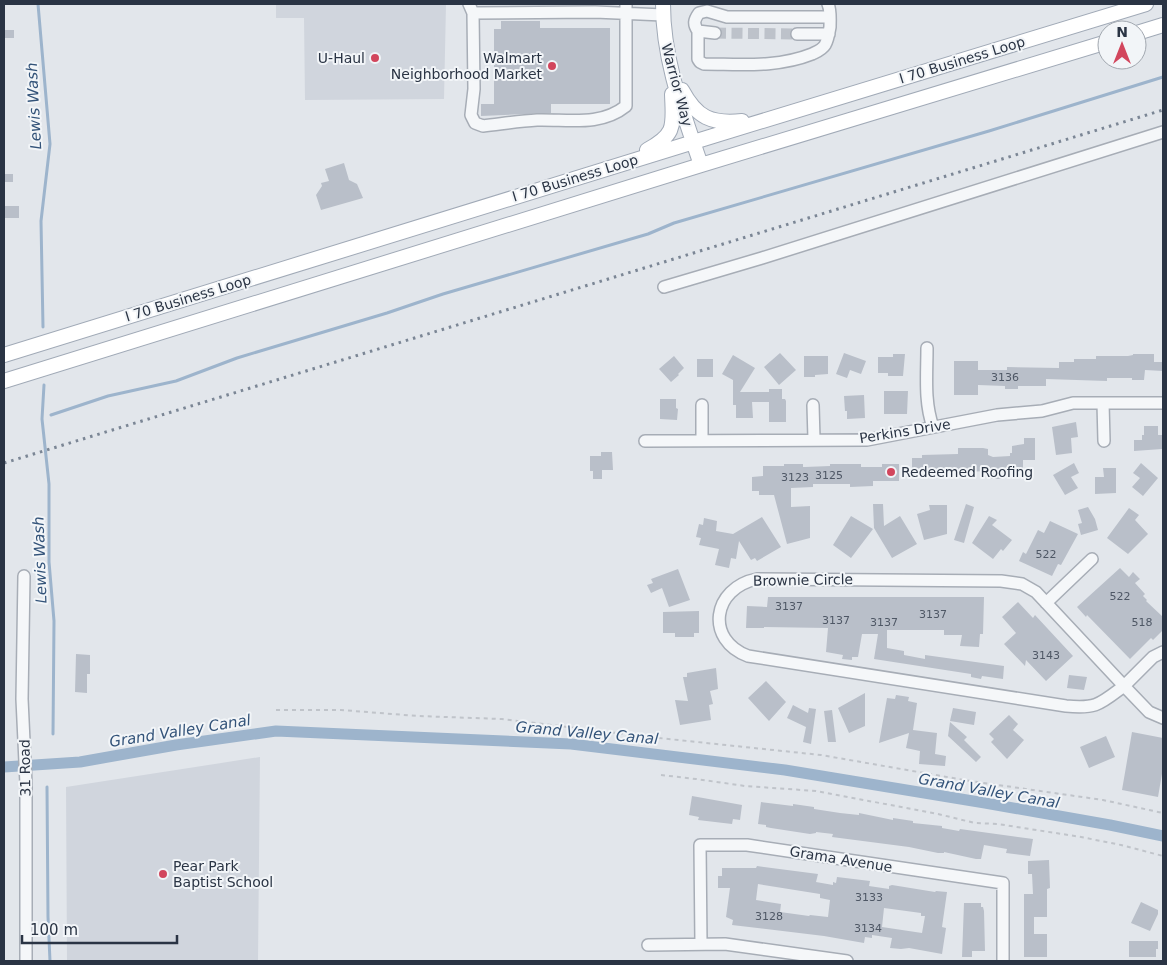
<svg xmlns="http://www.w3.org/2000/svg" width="1167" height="965" viewBox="0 0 1167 965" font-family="'DejaVu Sans',sans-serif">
  <rect width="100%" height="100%" fill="#e2e6eb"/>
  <path fill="#d0d5dd" d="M 276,4 L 446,4 L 444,99 L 305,100 L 304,18 L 276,18 Z
    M 260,757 L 258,961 L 67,961 L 66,787 Z"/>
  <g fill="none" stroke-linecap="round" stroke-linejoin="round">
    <path stroke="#9db4cc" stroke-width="3" d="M 38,4 L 50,144 L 41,221 L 43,327
      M 44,385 L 42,419 L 49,484 L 49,562 L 54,621 L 53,734
      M 51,415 L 108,396 L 176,381 L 237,358 L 387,313 L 443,294 L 648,234 L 674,223 L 989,131 L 1163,77
      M 47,787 L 48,917 L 50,961"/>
    <path stroke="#9db4cc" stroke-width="11" d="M 4,767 L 80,762 L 176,745 L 276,731 L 571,744 L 785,770 L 985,803 L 1110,825 L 1163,836"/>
  </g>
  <path fill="#b9bfc9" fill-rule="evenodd" d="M 501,21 L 540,21 L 540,28 L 610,28 L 610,104 L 551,104 L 551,113 L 481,116 L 481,104 L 494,104 L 494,29 L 501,29 Z
    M 4,30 L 14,30 L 14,38 L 4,38 Z
    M 344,163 L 349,180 L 357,184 L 363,198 L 321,210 L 316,195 L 322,186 L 321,183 L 329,181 L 325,169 Z
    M 4,174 L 13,174 L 13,182 L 4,182 Z
    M 4,206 L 19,206 L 19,218 L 4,218 Z
    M 780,353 L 796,370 L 779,385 L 764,367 Z
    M 844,353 L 866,361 L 861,374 L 850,370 L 847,378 L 836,374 Z
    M 893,354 L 905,354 L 903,376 L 888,376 L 888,373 L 878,373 L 878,357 L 893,357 Z
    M 1133,354 L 1154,354 L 1154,362 L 1163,362 L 1163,371 L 1145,370 L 1144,380 L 1132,380 L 1132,378 L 1107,378 L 1107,381 L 1046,379 L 1046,386 L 1018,386 L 1018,389 L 1005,389 L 1005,386 L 978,385 L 978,395 L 954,395 L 954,361 L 978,361 L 978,370 L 1007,370 L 1007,367 L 1059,368 L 1059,362 L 1074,362 L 1074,359 L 1096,359 L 1096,356 L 1128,356 L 1133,355 Z
    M 733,355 L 755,368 L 740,392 L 769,392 L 769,389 L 782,389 L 782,399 L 785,399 L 786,401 L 786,422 L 769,422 L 769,402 L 752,402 L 753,418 L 736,418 L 736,405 L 733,405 L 733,380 L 722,374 Z
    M 674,356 L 684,368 L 678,374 L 679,375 L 671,382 L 659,369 Z
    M 804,356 L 828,356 L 828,374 L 815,375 L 815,377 L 804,377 Z
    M 697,359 L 713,359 L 713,377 L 697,377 Z
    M 884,391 L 908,391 L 907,414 L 884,414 Z
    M 864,395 L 865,418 L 847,419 L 847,411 L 845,411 L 844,396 Z
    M 660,399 L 676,399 L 676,408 L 678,409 L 677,420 L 660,419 Z
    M 1076,422 L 1078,437 L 1071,438 L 1072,453 L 1056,455 L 1052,427 Z
    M 1144,426 L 1158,426 L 1158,435 L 1162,435 L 1162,449 L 1134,451 L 1134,440 L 1142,440 L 1142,435 L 1144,435 Z
    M 1024,438 L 1035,438 L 1035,460 L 1023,460 L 1023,469 L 1002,469 L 1002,479 L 989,479 L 989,471 L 963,472 L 963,475 L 946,475 L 946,472 L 921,472 L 921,470 L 912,470 L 912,458 L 922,458 L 922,455 L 958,454 L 958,448 L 983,448 L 988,449 L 988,455 L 993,457 L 1010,456 L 1010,453 L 1012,453 L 1012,446 L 1024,444 Z
    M 601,452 L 612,452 L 613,470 L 602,470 L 602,479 L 593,479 L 593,471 L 590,471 L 590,456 L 601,456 Z
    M 1074,463 L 1079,473 L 1071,477 L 1078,488 L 1065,495 L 1053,475 Z
    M 1141,463 L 1158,478 L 1143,496 L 1132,487 L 1140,478 L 1133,473 Z
    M 784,464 L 803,464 L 803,467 L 805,467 L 830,466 L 830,464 L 861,464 L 861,467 L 882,467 L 882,464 L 899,464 L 899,481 L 873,481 L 873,486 L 850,487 L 850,484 L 813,484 L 813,487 L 791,488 L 791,507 L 810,506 L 810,538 L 787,544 L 774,495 L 759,495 L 759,491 L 752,491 L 752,477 L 763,476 L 763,466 L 784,466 Z
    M 1103,468 L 1116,468 L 1116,493 L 1095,494 L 1095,477 L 1104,477 Z
    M 873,504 L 883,504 L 884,526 L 900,516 L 917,544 L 892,558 L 874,528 Z
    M 966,504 L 974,507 L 964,543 L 954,540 Z
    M 929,505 L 947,505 L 947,534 L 924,540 L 917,514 L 930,510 Z
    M 1088,507 L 1095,519 L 1098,530 L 1081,535 L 1078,524 L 1082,523 L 1078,510 Z
    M 1129,508 L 1139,515 L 1135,520 L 1148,534 L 1128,554 L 1107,538 Z
    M 851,516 L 873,529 L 851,558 L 833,545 Z
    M 989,516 L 997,520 L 992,525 L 1012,540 L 1003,551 L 1001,549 L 993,559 L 972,543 Z
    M 762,517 L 781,547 L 757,561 L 755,558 L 751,560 L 739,541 L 736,559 L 731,558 L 729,568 L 715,565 L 719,549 L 699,545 L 701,538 L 696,537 L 699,524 L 703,525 L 704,518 L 717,521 L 716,531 L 733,534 Z
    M 1050,521 L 1078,534 L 1061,565 L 1058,564 L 1052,576 L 1019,561 L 1023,552 L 1026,554 L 1038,530 L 1044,533 Z
    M 1120,568 L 1129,577 L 1133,572 L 1140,579 L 1135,583 L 1145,594 L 1143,596 L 1147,600 L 1146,601 L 1163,617 L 1163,630 L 1153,640 L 1151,638 L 1130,659 L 1087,615 L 1086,617 L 1077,607 Z
    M 678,569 L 690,600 L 669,607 L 662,588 L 651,593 L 647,585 L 653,583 L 651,579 Z
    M 768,597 L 984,597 L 983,634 L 980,634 L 979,647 L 960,646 L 962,635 L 944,635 L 944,630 L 887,630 L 887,648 L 904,651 L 904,655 L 925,659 L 925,655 L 1004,666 L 1003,679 L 982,676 L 981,679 L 971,677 L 971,674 L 874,659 L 878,634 L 862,634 L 858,657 L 852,657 L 852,660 L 842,659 L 843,655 L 826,652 L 828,628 L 764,627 L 764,628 L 746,628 L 747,606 L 767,607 Z
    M 1018,602 L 1033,618 L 1035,615 L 1073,656 L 1046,681 L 1026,660 L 1025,666 L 1004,644 L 1016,633 L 1002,617 Z
    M 699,611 L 699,633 L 694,633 L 694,637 L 675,637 L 675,633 L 663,633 L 663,612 Z
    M 76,654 L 90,655 L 90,674 L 87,674 L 87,693 L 75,692 Z
    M 716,668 L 718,689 L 710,691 L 713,704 L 709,705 L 711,720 L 680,725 L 675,700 L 688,701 L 683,677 L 687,677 L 687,673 Z
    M 1069,675 L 1087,677 L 1084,690 L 1067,688 Z
    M 766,681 L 786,702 L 769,721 L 748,698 Z
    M 865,693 L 865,726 L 849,733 L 838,708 Z
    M 896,695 L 909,697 L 908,701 L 917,703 L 913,730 L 937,733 L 935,754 L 946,756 L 945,766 L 919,764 L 920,751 L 906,748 L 909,733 L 879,743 L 887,698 L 895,699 Z
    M 793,705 L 808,713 L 809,708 L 816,709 L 811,744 L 803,742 L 806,727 L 787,718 Z
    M 953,708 L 976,712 L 974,725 L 950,721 Z
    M 832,710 L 836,742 L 828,742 L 824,711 Z
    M 1009,715 L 1018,724 L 1013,730 L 1024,740 L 1007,759 L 991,742 L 994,739 L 989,734 Z
    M 950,722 L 967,737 L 964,740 L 981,757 L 976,762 L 948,736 Z
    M 1132,732 L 1163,738 L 1163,768 L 1158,797 L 1122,790 Z
    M 1106,736 L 1115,757 L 1089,768 L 1080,747 Z
    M 692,796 L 742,805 L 740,820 L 733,819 L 732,824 L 698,820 L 699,817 L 689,815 Z
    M 761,802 L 793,806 L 793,804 L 814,807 L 814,809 L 840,813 L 859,815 L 859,813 L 893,820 L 893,818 L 913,821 L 913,823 L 942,826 L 942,828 L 959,831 L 960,829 L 1033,839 L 1030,856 L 1006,853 L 1007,849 L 984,845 L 981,859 L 976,859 L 944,852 L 944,853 L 938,853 L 909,847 L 832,837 L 833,834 L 816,832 L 816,833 L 810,834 L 771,828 L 766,827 L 766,825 L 758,824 Z
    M 1049,860 L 1050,888 L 1047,889 L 1047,917 L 1034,917 L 1034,934 L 1047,934 L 1047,957 L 1024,957 L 1024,894 L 1033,894 L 1032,874 L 1028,874 L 1028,861 Z
    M 757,866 L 818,874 L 816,882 L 833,885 L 833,882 L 836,883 L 837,877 L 870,881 L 869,886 L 889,889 L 889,886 L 892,885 L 935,892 L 936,891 L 947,892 L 942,927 L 946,928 L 942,954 L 909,948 L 901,949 L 890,948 L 892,938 L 872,935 L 872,938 L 865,937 L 864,943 L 824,936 L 732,925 L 733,920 L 726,917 L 730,888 L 718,888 L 718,876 L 722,876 L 722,868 L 756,868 ZM 758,884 L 820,894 L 820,898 L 830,900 L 828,917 L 810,915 L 809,916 L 780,912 L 781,904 L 756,900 ZM 884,908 L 921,913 L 921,916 L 925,916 L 922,933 L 882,927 Z
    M 1141,902 L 1158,910 L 1158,914 L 1150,931 L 1131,923 Z
    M 964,903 L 981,903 L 981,907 L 983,907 L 984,911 L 985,951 L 972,951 L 972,957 L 962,957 Z
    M 1129,941 L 1158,941 L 1158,949 L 1156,949 L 1156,957 L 1129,957 Z"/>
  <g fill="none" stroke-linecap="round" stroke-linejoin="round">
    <path stroke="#bdc2ca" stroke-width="11" stroke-dasharray="11 5.5" stroke-linecap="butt" d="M 715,33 L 797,34"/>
    <g stroke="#a7adb6" stroke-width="14">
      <path id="minor" d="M 469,4 L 473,13 L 474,89 L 471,115 L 475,123 L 483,126 C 501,124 519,121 537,120 C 567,119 600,127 626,106 L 626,4
        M 473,13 L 595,12 L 663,15
        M 698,31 L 698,59 L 700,62 L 704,64 C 740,64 777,68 812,54 C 816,52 822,50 825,45 C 828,40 829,33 830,27 C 830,19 831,11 828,4
        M 715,33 L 698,31 C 693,24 694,20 699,13 L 707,11 L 727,17 L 830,17
        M 797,34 L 829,34
        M 664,287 L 762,258 L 1163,132
        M 927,348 C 927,375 924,402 933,427
        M 1103,403 L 1104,441
        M 702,405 L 702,441
        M 813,405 L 814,439
        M 645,441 L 867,440 L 997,415 L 1042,411 L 1073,403 L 1163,403
        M 24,576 L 22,699 L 26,784 L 26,961
        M 757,579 L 1001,581 L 1022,584 L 1036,592 L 1124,686 C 1100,704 1097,709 1066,706 L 748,656 C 705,640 712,588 757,579 Z
        M 1046,603 L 1092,559
        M 1163,652 L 1153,657 L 1124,686 L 1149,712 L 1163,718
        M 701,944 L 700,845 L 747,845 L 1003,883 L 1003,961
        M 648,945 L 725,944 L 847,961"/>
    </g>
    <g stroke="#a1aab7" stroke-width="16">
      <path id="major" d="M 663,4 C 663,60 683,112 701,165
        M 1137,33 L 1163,25
        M 682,90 C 697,118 711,124 742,121
        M 647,150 C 677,134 673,125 672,94
        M 4,355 L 713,136 L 1146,4
        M 4,381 L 701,165 L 1107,42"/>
    </g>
    <path stroke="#c0c4ca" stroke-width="2" stroke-dasharray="4 4" stroke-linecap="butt" d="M 276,710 L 341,710 L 418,716 L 502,719 L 659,738 L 821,755 L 970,781 L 1103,800 L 1163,813
      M 661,775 L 696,779 L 745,786 L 816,791 L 938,814 L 975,823 L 998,824 L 1081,837 L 1121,845 L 1163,856"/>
    <use href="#minor" stroke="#f5f7f9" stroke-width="11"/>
    <use href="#major" stroke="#fff" stroke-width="14"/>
    <path stroke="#7b8695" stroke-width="3" stroke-dasharray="2.5 5" stroke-linecap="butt" d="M 4,463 L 1163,110"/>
  </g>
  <g fill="#d2465d" stroke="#f2f5f8" stroke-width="2">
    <circle cx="375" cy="58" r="5"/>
    <circle cx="552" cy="66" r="5"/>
    <circle cx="891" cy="472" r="5"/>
    <circle cx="163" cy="874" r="5"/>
  </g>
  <g text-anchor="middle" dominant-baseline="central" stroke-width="4" stroke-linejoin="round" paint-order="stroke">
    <g font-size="11" fill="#4e5765">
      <text x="1005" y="377">3136</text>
      <text x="829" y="475">3125</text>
      <text x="795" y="477">3123</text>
      <text x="1046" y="554">522</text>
      <text x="1120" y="596">522</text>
      <text x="789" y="606">3137</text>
      <text x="933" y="614">3137</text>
      <text x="836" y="620">3137</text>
      <text x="884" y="622">3137</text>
      <text x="1142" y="622">518</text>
      <text x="1046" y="655">3143</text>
      <text x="869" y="897">3133</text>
      <text x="769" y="916">3128</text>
      <text x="868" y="928">3134</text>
    </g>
    <g font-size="14" fill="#2a3444" stroke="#f2f5f8" text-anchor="end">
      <text x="365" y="58">U-Haul</text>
      <text x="542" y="58">Walmart<tspan x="542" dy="16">Neighborhood Market</tspan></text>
      <text x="901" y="472" text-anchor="start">Redeemed Roofing</text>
      <text x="173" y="866" text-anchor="start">Pear Park<tspan x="173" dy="16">Baptist School</tspan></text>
    </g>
    <g font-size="14" fill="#2a3444" stroke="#f2f5f8">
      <text transform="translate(962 60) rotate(-17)">I 70 Business Loop</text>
      <text transform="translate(677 85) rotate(75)">Warrior Way</text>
      <text transform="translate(575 178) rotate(-17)">I 70 Business Loop</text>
      <text transform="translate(188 298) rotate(-17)">I 70 Business Loop</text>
      <text transform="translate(905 431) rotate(-9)">Perkins Drive</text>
      <text transform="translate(803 580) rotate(-1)">Brownie Circle</text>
      <text transform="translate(25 768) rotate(-91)">31 Road</text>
      <text transform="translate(841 859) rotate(9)">Grama Avenue</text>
    </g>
    <g font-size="15" font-style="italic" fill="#335379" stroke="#f2f5f8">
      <text transform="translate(34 106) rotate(-93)">Lewis Wash</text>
      <text transform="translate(40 560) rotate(-92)">Lewis Wash</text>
      <text transform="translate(180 731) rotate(-9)">Grand Valley Canal</text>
      <text transform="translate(587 733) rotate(5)">Grand Valley Canal</text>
      <text transform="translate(989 791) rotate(10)">Grand Valley Canal</text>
    </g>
  </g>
  <rect width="1167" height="965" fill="none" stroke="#2a3444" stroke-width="10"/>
  <g transform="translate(1122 45)"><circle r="24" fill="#f2f5f8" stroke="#a2a8b0"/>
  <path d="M0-4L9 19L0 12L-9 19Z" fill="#d2465d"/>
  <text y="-8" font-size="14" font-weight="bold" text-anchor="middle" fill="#2a3444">N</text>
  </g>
  <path d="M22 935v8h155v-8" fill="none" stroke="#2a3444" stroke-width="2.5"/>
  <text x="30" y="935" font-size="15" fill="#2a3444" stroke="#f2f5f8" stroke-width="4" paint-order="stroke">100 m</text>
</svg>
